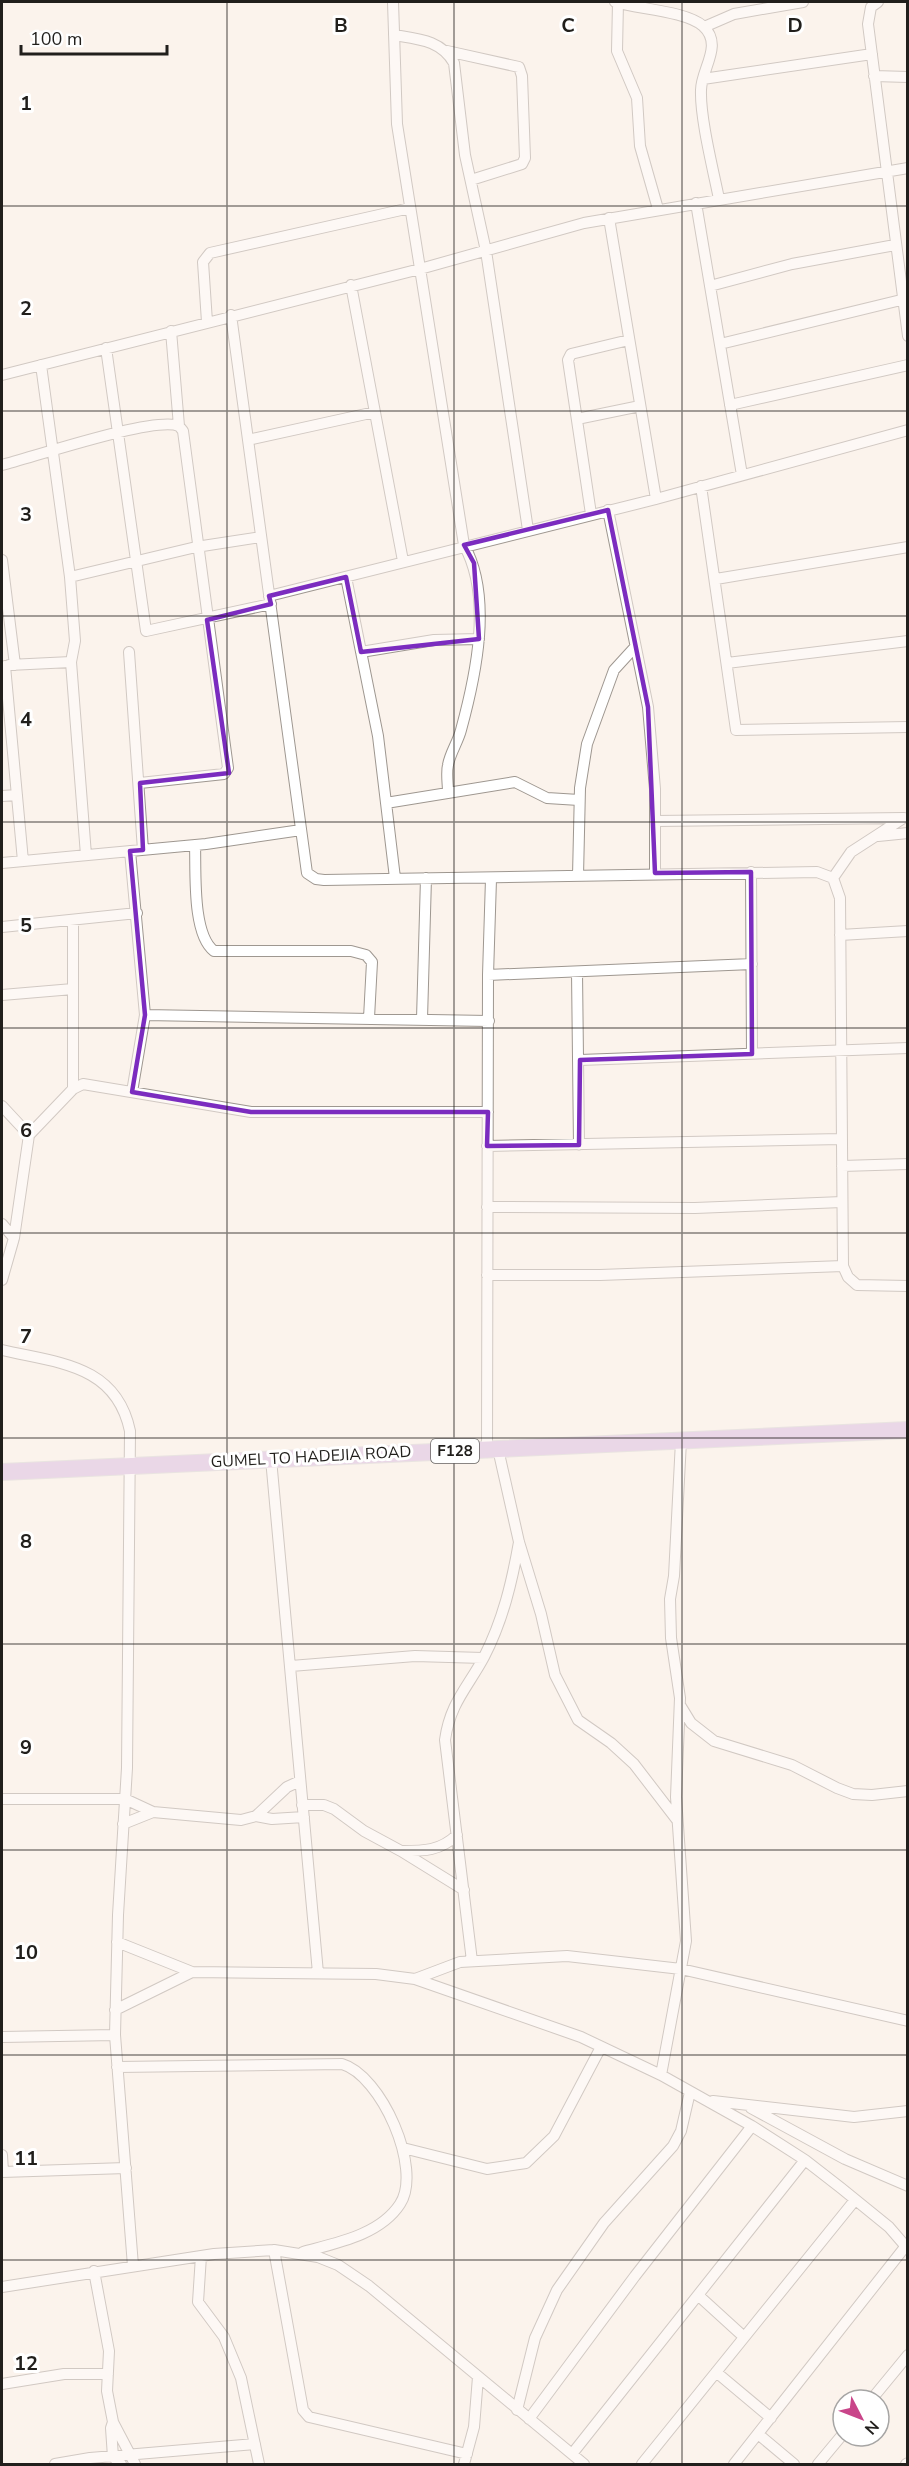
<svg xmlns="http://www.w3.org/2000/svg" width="909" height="2466" viewBox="0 0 909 2466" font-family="'Nunito Sans',sans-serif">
  <rect width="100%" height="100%" fill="#fbf3ec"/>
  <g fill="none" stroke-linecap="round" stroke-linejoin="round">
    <g stroke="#9e9790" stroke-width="12">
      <path id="street" d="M 393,2 L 397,124 L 464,545 C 493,597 476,675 461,730 C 458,742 450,753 448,765 C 446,773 448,784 448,792
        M 615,2 C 638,9 686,11 703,26 C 724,45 701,69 701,90 C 700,118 713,169 719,199
        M 618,2 L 617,51 L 637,98 L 640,146 L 658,209
        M 878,2 L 871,7 L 868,24 L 908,336
        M 704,27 L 734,14 L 803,2
        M 394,35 C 418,39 441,40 454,63 L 465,155 L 486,251 L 528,530
        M 447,51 L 519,67 L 522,76 L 525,158 L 522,164 L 471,180
        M 874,76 L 908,77
        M 703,79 L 872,54
        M 696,203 L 742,475
        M 609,218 L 656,499
        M 351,285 L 403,561
        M 710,286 L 792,264 L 895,245
        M 231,315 L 307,873 L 316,879 L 324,880 L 817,872 L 833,878 L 840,898 L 843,1266 L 848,1277 L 857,1285 L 908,1286
        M 207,322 L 203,262 L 210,253 L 410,208
        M 720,344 L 901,300
        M 106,348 L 146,631 L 271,604
        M 41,365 L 70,577 L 75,641 L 71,662 L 86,855
        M 2,375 L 420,269 L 584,223 L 908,168
        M 730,405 L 908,365
        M 577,419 L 640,406
        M 248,440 L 375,412
        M 2,465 C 34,457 154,416 179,426
        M 701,486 L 736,730 L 908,727
        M 608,510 L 648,707 L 655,789 L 655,873
        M 591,514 L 568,360 L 571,354 L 629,340
        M 2,560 L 15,665
        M 70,577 L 196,547 L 261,537
        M 346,577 L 378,736 L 395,878
        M 716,579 L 908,547
        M 269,596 L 656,499 L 908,430
        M 129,652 L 143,850
        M 361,652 L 434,640 L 479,639
        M 727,663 L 908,641
        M 9,665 L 71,662
        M 5,666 L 23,861
        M 140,783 L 224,774 L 228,768 L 183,431 L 179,426 L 171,331
        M 2,796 L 17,795
        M 386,803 L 515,782 L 547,798 L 579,800
        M 655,821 L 904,818
        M 878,836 L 908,833
        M 195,845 C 196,872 192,934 214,951 L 351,951 L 366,955 L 372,962 L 369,1018
        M 130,851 L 145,1015 L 132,1092
        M 2,863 L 206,844 L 301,830
        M 751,872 L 752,1054
        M 578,876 L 580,788 L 587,744 L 614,670 L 635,647
        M 833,878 L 851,852 L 902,819
        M 2,927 L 137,913
        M 840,935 L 908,931
        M 577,972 L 579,1145
        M 488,975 L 752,964
        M 2,995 L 73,989
        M 145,1015 L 489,1021
        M 422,1019 L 426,878
        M 580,1060 L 908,1048
        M 73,1089 L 73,920
        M 2,1106 L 29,1135
        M 487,1146 L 842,1139
        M 842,1166 L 908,1164
        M 487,1207 L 695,1208 L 842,1202
        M 2,1224 L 14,1238
        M 487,1275 L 600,1275 L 843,1266
        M 2,1280 L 14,1238 L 29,1135 L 73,1089 L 83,1084 L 251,1112 L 488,1112
        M 2,1350 C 57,1363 116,1364 130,1431 L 127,1768 L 118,1915 L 115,2035 L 133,2266
        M 487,1449 L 488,975 L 491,879
        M 498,1449 L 519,1542 L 541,1614 L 555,1675 L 578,1720 L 611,1743 L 634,1764 L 677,1820
        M 271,1459 L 318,1973
        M 291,1666 L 415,1656 L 483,1658
        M 680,1705 L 691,1723 L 714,1741 L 792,1765 L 837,1788 L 853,1794 L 872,1795 L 908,1791
        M 2,1799 L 125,1799 L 153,1812 L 241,1820 L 256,1816 L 272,1819 L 304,1817
        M 302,1805 L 324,1805 L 334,1809 L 364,1831 L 401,1851 L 464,1890
        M 256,1816 L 287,1787 L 300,1781
        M 123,1824 L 153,1812
        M 402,1851 C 424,1851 440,1851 457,1835
        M 117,1942 L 192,1972 L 376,1974 L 415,1979 L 581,2037 L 661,2075 L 752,2126 L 805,2160 L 841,2188 L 889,2227 L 908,2249
        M 472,1961 L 445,1740 C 450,1703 468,1687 484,1657 C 503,1620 512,1582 519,1542
        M 415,1979 L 460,1962 L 567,1956 L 681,1969 L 908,2021
        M 115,2010 L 192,1972
        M 2,2037 L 115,2035
        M 117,2067 L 342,2064 C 381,2075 423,2169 400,2204 C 380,2235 336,2243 303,2252
        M 661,2075 L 686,1941 L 676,1797 L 680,1698 L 671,1638 L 670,1599 L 674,1576 L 681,1441
        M 713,2101 L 854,2117 L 908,2111
        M 751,2108 L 845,2159 L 908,2186
        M 403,2148 L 487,2169 L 526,2163 L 554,2136 L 601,2047
        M 2,2155 L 3,2172
        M 2,2172 L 126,2168
        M 274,2250 L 303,2410 L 309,2417 L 467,2454
        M 201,2256 L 198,2302 L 224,2337 L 241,2378 L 259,2464
        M 94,2271 L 109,2351 L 107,2391 L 113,2422 L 135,2464
        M 2,2287 L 214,2254 L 274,2250 L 318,2257 L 338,2265 L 369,2286 L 584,2464
        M 699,2296 L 744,2337
        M 716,2372 L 771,2418
        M 2,2384 L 64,2374 L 108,2374
        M 871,2400 L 908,2355
        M 517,2410 L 535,2338 L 557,2290 L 604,2223 L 673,2146 L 681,2131 L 690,2092
        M 529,2419 L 635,2276 L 752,2126
        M 113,2422 L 111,2428 L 113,2457 L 121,2464
        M 758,2434 L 794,2464
        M 572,2454 L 805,2160
        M 55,2464 L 90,2458 L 255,2444
        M 464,2464 L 474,2427 L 478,2377
        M 642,2464 L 855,2200
        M 734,2464 L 905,2247
        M 818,2464 L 843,2434
        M 906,2464 L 908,2463"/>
    </g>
    <g stroke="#d3d2d2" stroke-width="18">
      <path id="primary" d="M 2,1472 L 908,1430"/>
    </g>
    <use href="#street" stroke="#fff" stroke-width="10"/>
    <use href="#primary" stroke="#d6b5e0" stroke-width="16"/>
  </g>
  <path d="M0 0H909V2466H0ZM 608,510 L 648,707 L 655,873 L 751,872 L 752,1054 L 580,1060 L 579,1145 L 487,1146 L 488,1112 L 251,1112 L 132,1092 L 145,1015 L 130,851 L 143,850 L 140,783 L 229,773 L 207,620 L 271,604 L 269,596 L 346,577 L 361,652 L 479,639 L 474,563 L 464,545 Z" fill="#fbf3ec" fill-opacity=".55" fill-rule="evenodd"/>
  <path fill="none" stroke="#7b2cbf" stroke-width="4.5" stroke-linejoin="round" d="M 608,510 L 648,707 L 655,873 L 751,872 L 752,1054 L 580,1060 L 579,1145 L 487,1146 L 488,1112 L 251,1112 L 132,1092 L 145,1015 L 130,851 L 143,850 L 140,783 L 229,773 L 207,620 L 271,604 L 269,596 L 346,577 L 361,652 L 479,639 L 474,563 L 464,545 Z"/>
  <path fill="none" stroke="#211f1c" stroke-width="1.5" stroke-opacity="0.55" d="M 227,2 L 227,2464M 454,2 L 454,2464M 682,2 L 682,2464M 2,206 L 908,206M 2,411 L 908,411M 2,616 L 908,616M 2,822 L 908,822M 2,1028 L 908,1028M 2,1233 L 908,1233M 2,1438 L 908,1438M 2,1644 L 908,1644M 2,1850 L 908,1850M 2,2055 L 908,2055M 2,2260 L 908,2260"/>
  <g text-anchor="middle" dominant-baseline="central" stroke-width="6" stroke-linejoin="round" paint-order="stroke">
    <rect fill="#fff" stroke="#646260" stroke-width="1.5" x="431" y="1439" width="48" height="24" rx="4.5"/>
    <g font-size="15" font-weight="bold" fill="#211f1c">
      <text x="455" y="1451">F128</text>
    </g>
    <g font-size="16" fill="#211f1c" stroke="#fff">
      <text transform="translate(311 1457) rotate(-3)">GUMEL TO HADEJIA ROAD</text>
    </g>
  </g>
  <g font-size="20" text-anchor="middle" font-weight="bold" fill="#211f1c" stroke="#fff" stroke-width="6" stroke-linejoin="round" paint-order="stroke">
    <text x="341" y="32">B</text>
    <text x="568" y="32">C</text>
    <text x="795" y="32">D</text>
    <text x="26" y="110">1</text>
    <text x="26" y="315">2</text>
    <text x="26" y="521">3</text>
    <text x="26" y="726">4</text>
    <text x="26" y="932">5</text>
    <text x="26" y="1137">6</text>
    <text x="26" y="1343">7</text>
    <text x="26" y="1548">8</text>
    <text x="26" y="1754">9</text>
    <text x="26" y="1959">10</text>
    <text x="26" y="2165">11</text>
    <text x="26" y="2370">12</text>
  </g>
  <rect width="909" height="2466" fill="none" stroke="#211f1c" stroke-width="6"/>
  <g transform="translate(861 2418) rotate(132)"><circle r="28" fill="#ffffff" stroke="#a6a5a4" stroke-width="1.5"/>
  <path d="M0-4.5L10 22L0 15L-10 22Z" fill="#c94589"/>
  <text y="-9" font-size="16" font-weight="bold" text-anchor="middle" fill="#211f1c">N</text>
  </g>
  <path d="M21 45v9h146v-9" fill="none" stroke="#211f1c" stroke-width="3"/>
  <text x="30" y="45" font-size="18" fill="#211f1c" stroke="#ffffff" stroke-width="4.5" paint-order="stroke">100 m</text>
</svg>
